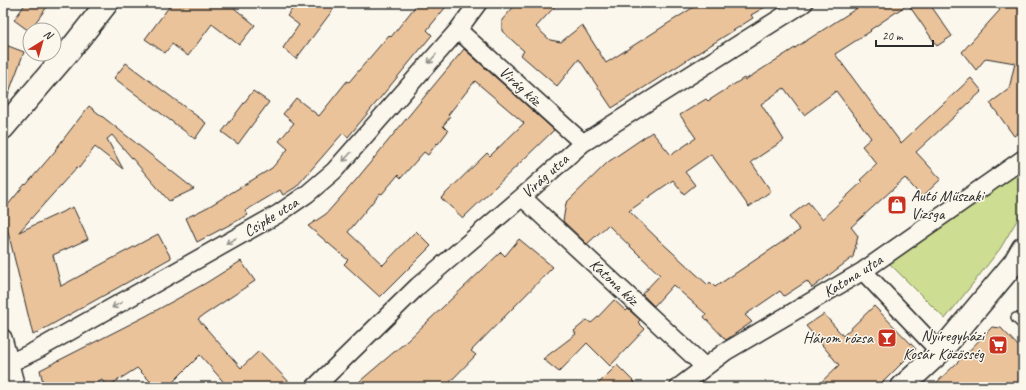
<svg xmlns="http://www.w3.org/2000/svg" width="1026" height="390" viewBox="0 0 1026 390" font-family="Caveat,sans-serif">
  <rect width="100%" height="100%" fill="#fbf7ec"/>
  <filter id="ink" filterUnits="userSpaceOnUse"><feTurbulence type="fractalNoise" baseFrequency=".025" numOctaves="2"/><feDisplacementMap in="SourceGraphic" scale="8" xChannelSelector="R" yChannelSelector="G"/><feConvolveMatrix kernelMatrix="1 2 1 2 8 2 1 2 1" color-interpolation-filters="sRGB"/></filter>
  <g filter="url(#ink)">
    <path fill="#cddd91" stroke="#7c845e" d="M 1023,165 L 1023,210 L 1000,249 L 945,319 L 888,262 Z"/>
    <path fill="#ebc39b" stroke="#2b2b2b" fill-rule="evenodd" d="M 26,3 L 50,3 L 29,31 L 14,20 Z
      M 172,3 L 228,3 L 255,25 L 239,45 L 212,24 L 188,56 L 172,44 L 165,53 L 145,39 Z
      M 297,3 L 338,3 L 296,59 L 283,48 L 299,25 L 287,16 Z
      M 418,3 L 449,3 L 427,30 L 432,35 L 348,137 L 343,133 L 296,187 L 283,195 L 280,190 L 245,211 L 248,215 L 197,242 L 186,218 L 208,207 L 272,168 L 288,149 L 279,141 L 294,123 L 283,114 L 296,98 L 319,116 L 347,81 L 349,82 L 389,35 L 391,37 Z
      M 517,3 L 558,3 L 536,27 L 550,40 L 561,42 L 582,25 L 606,63 L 700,3 L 772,3 L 751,15 L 753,18 L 612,108 L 579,59 L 557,86 L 544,75 L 521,55 L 524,51 L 502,31 L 502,20 Z
      M 865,3 L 929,3 L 952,36 L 937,46 L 908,4 L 870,30 L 871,31 L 835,54 L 901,143 L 971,78 L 982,91 L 916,152 L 941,179 L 922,197 L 905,178 L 851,227 L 858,236 L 853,257 L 812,288 L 807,281 L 784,296 L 780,291 L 745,315 L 752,322 L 726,340 L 704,317 L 706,314 L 673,285 L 654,306 L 642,294 L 660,275 L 608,225 L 587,244 L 563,221 L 566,203 L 608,162 L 652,132 L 671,155 L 696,138 L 680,115 L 706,99 L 708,101 L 744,78 L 745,80 ZM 784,88 L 804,115 L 836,91 L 871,138 L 862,146 L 877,164 L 860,180 L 862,182 L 822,219 L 808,202 L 789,217 L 800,230 L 715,287 L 710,282 L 708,285 L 659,240 L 629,211 L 673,180 L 684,194 L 695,185 L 685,172 L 711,154 L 749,207 L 771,191 L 751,162 L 784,140 L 761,104 Z
      M 994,3 L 1023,3 L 1023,130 L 1014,136 L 990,103 L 1009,89 L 1015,63 L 986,58 L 976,70 L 962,52 L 1000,10 Z
      M 3,44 L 24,52 L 5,103 L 3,103 Z
      M 464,49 L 554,130 L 463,218 L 441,198 L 487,153 L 490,156 L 524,123 L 475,81 L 448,115 L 450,117 L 443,126 L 448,131 L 438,144 L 437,143 L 428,155 L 424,152 L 401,178 L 398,175 L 382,194 L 380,193 L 348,232 L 383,265 L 416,231 L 431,246 L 380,297 L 344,264 L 348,260 L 308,226 L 326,214 L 356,180 L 425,96 Z
      M 126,63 L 206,123 L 195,139 L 114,78 Z
      M 253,91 L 269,102 L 238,144 L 222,132 Z
      M 89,106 L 194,189 L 169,201 L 112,135 L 107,139 L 123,169 L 95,147 L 79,168 L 77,167 L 19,232 L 73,207 L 88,239 L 53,255 L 61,286 L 158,234 L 171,258 L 33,335 L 3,211 L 25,184 L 26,185 L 56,150 L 55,150 Z
      M 519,239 L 553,267 L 471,351 L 476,355 L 445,387 L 353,387 L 407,341 L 501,252 L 505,256 Z
      M 241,261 L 255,281 L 198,319 L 241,368 L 259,351 L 294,387 L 228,387 L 200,355 L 168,387 L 156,387 L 137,368 L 107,387 L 102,380 L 90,387 L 44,387 L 40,370 L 146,316 L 206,283 Z
      M 614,300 L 626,311 L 628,309 L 640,320 L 638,322 L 645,329 L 610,366 L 587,343 L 559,372 L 543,359 L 576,334 L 574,331 L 587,320 L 591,323 L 596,319 Z
      M 874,306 L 916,349 L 878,387 L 816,387 L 839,365 L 806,326 L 824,314 L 843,336 Z
      M 992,327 L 1001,328 L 1023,351 L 1023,387 L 932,387 L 963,357 Z
      M 617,365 L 639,387 L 595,387 Z"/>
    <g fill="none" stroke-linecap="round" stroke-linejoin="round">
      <g stroke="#2b2b2b" stroke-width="12">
        <path id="service" d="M 1016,318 L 1023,325"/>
      </g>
      <g stroke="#2b2b2b" stroke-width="20">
        <path id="minor" d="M 458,30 L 583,143
          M 522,197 L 705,367
          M 863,271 L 940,352
          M 3,338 L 16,387
          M 10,363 L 35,351 L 278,214 L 307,194 L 334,171 L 458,30 L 478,3
          M 315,387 L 418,286 L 522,197 L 583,143 L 804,3
          M 679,387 L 725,352 L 863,271 L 1023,159"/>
      </g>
      <g stroke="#2b2b2b" stroke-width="25">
        <path id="tertiary" d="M 3,128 L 70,50 L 107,3
          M 902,387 L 940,352 L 1015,262 L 1023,248"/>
      </g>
      <use href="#service" stroke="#fbf7ec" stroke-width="9"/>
      <use href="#minor" stroke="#fbf7ec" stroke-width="17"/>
      <use href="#tertiary" stroke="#fbf7ec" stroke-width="22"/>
    </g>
    <defs><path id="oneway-shaft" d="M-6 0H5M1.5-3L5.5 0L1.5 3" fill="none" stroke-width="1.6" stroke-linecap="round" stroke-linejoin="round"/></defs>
    <g stroke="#93918c">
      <use href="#oneway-shaft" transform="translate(432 59) rotate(131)"/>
      <use href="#oneway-shaft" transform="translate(347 157) rotate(132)"/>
      <use href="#oneway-shaft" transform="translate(231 241) rotate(150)"/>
      <use href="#oneway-shaft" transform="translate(117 305) rotate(151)"/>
    </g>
  </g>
  <defs>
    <g id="shop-square" transform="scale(1)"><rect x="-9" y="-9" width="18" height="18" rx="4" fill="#c8321e" stroke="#fbf7ec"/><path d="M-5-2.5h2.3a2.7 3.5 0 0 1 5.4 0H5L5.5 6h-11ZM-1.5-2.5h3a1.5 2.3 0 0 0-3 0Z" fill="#fff"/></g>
    <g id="bar-square" transform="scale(1)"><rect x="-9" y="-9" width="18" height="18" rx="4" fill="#c8321e" stroke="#fbf7ec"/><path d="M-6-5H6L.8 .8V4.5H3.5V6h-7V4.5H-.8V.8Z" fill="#fff"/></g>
    <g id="supermarket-square" transform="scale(1)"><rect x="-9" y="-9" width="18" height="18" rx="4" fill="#c8321e" stroke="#fbf7ec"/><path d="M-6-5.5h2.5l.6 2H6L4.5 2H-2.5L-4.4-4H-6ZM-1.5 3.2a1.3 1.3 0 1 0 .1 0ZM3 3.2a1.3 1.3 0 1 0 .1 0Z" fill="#fff"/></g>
  </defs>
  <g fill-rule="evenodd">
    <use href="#shop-square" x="897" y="205"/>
    <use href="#bar-square" x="887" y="338"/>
    <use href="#supermarket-square" x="998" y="345"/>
  </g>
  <g text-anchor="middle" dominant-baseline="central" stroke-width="3" stroke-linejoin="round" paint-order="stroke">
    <g font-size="16" fill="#2b2b2b" stroke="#fbf7ec">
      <text transform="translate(520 86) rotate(42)">Virág köz</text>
      <text transform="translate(545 176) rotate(-42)">Virág utca</text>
      <text transform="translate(271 217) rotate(-32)">Csipke utca</text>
      <text transform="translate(853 276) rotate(-32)">Katona utca</text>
      <text transform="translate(614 282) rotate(43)">Katona köz</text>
    </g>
    <g font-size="16" fill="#2b2b2b" stroke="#fbf7ec" text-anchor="end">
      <text x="911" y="196" text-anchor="start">Autó Műszaki<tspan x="911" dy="18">Vizsga</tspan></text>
      <text x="984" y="336">Nyíregyházi<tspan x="984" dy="18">Kosár Közösség</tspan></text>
      <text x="873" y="338">Három rózsa</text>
    </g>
  </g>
  <rect width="1026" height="390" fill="none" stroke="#fbf7ec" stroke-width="16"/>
  <rect x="8" y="8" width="1010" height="374" fill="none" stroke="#2b2b2b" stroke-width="1.5" filter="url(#ink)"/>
  <g transform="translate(42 42) rotate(37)"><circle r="19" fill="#fbf7ec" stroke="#a8a59f"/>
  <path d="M0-3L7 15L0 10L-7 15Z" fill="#c8321e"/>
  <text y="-6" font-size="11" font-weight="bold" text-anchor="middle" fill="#2b2b2b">N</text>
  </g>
  <path d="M876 40v6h57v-6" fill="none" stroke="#2b2b2b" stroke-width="2"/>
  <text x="882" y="40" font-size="12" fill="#2b2b2b" stroke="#fbf7ec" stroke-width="3" paint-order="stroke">20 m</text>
</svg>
